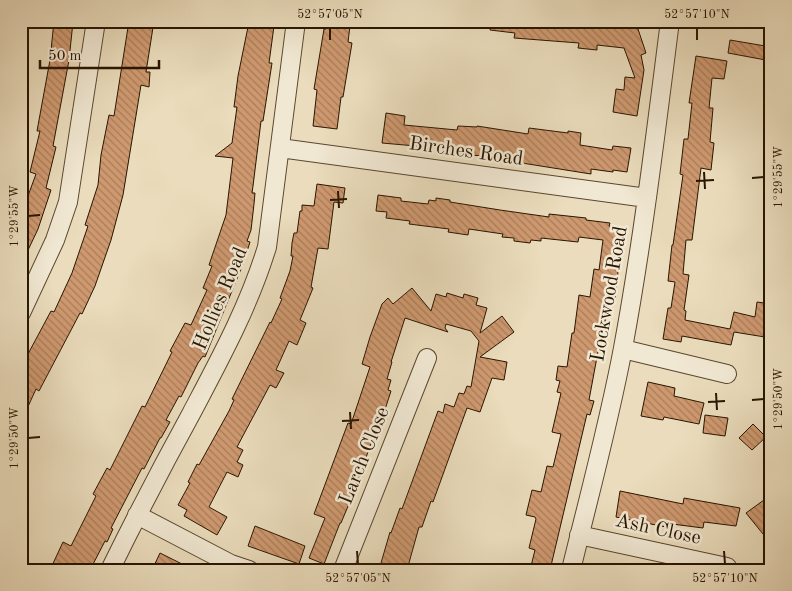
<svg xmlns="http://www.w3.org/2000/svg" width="792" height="591" viewBox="0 0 792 591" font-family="'Old Standard TT',serif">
  <defs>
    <pattern id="building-back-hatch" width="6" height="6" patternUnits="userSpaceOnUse" patternTransform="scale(1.25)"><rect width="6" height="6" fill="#cf9970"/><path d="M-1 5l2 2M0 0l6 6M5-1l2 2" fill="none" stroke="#a87c5a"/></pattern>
  </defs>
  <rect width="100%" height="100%" fill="#eadcbc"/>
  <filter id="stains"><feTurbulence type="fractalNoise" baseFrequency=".004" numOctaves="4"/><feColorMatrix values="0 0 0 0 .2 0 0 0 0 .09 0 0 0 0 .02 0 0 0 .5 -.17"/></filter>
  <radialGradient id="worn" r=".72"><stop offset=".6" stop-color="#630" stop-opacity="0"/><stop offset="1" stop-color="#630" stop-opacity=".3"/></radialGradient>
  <path fill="url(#building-back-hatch)" stroke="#291500" d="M 54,21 L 73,22 L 69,60 L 53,146 L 56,147 L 46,188 L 51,190 L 38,229 L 21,265 L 21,215 L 36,174 L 30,172 L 40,131 L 37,131 L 50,60 Z
    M 129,21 L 154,21 L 146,72 L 150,72 L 149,87 L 141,85 L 123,195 L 111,240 L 95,286 L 82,314 L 80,313 L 39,391 L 36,389 L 21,422 L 21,367 L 51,311 L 54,312 L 72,273 L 88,226 L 85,225 L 98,185 L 101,155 L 109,115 L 114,116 Z
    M 491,21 L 604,21 L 604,24 L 625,27 L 628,26 L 638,29 L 646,53 L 641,55 L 644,70 L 637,116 L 613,112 L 616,89 L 624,90 L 625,77 L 635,78 L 624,48 L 597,45 L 597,50 L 578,48 L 579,43 L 514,38 L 515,33 L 490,30 Z
    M 249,22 L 274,26 L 269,63 L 272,63 L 263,121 L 261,121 L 253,186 L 252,193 L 255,193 L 254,204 L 251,230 L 247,241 L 250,242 L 243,264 L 205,357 L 203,356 L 198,363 L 181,397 L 179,396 L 166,420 L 170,422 L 161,438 L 160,438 L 144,469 L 142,468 L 111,528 L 113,529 L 107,542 L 105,541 L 90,570 L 50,570 L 63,542 L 71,546 L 96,496 L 93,494 L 107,468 L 110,470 L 142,406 L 145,407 L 172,352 L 170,351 L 185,323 L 191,325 L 207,290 L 203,288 L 212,266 L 209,265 L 226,215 L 233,158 L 215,156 L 232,143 L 237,107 L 234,107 L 238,76 Z
    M 327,22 L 350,26 L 348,42 L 352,43 L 343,97 L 341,97 L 337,129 L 313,126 L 317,90 L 314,89 L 324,29 L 326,29 Z
    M 730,40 L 771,47 L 771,61 L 728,53 Z
    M 696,56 L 727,61 L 724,79 L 712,78 L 709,108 L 713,108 L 710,142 L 714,143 L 711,170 L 701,168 L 692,240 L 686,240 L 683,274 L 689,275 L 684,310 L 686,311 L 685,320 L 730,329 L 734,312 L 755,317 L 757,302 L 771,304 L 771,338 L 734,332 L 731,345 L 682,336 L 681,342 L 663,339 L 668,308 L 671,308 L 675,282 L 668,281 L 672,245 L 673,245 L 683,175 L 680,174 L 684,139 L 688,139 L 692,103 L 689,103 Z
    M 386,113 L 405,116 L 404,125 L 457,130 L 458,126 L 477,127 L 477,126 L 528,134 L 529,128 L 568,133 L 568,131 L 581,133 L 580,145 L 612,150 L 613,146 L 631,148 L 627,172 L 613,170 L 613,172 L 591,169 L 591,174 L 503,160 L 503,158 L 460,154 L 461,150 L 382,143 Z
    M 317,184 L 345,188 L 343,203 L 334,202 L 328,249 L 318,248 L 311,287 L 313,288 L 300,320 L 306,323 L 297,345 L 289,341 L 276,370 L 284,373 L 276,388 L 270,385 L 237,447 L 243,450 L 237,462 L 243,465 L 238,477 L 227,472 L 209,507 L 227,517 L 217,535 L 184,516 L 187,510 L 178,505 L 190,483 L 188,482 L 197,464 L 199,465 L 229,411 L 234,400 L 232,399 L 270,322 L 271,323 L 282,299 L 280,298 L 290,271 L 293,256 L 291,256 L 292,243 L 294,233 L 297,233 L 300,211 L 302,211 L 302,205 L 314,206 Z
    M 378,195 L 401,198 L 401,201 L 428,204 L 429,200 L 436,201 L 436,198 L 450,200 L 450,202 L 500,210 L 549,217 L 549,214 L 586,218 L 586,220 L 610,223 L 609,226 L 623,228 L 615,298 L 608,297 L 604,330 L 602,330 L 589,400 L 594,401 L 590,415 L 587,414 L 550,570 L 530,570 L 535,550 L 529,548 L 536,519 L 535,517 L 526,515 L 532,490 L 541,492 L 547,466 L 553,467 L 561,434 L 552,432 L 561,393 L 557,392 L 560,381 L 556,380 L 558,366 L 567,367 L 572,333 L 574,333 L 579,295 L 590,297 L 594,269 L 599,270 L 603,240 L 579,237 L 578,242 L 541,238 L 541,241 L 531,240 L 530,243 L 514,241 L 514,238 L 502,237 L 503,234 L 469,229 L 468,235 L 448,232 L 449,229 L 409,224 L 410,221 L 386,218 L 387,212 L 376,211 Z
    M 412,288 L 431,311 L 436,294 L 446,297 L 447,293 L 463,298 L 464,294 L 478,298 L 476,305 L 487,308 L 480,333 L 502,316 L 514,332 L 480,357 L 507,362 L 504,380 L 492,378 L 480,412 L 467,408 L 433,502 L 431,501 L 422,527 L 419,527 L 407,570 L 379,570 L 390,532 L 391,533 L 400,508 L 402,509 L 438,411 L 443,413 L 445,404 L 454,407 L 459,393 L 464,394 L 467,386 L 471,387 L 479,341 L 471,331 L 446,324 L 445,328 L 448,332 L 405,318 L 391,362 L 392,362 L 387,379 L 391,380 L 388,390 L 391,391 L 379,428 L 377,427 L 351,499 L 341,523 L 340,523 L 324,564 L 309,558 L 325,518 L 314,514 L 348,423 L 351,424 L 370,367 L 362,364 L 370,337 L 382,304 L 388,298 L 393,304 Z
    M 648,382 L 675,388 L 674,396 L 704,403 L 699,424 L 664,417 L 663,420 L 641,416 Z
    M 705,415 L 728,418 L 725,436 L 703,433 Z
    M 753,424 L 766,437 L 752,450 L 739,438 Z
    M 620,491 L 683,504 L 684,498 L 740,508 L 736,526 L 704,522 L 703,528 L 672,524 L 671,528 L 616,517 Z
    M 764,500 L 771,510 L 771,528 L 763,534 L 746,513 Z
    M 255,526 L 305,546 L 299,564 L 248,546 Z
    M 160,553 L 194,570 L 152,570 Z"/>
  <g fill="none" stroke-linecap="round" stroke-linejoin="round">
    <g stroke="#59472f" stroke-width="20">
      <path id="minor" d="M 280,148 L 647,198
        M 21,313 L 55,240 L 68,202 L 96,21
        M 623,349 L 727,374
        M 137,515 L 231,564 L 249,570
        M 579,535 L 727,567
        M 110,570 C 136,517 163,465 191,414 C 220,359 249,306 267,247 L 296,21
        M 343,570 L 427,358
        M 571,570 C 589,496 609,423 623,348 C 643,240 656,130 670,21"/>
    </g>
    <use href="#minor" stroke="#f1e8d3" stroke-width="18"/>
  </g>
  <path fill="none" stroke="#291500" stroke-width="2" d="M 330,28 L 330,40M 697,28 L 697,40M 704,172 L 705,189M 752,178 L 764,177M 696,181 L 714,180M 338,191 L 339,208M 330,200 L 347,199M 28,216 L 40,215M 716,393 L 717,410M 752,400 L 764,399M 708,402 L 725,401M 350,412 L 351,429M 342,421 L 359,420M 28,438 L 40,437M 357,551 L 358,564M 724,551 L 725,564"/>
  <g text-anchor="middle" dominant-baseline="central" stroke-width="5" stroke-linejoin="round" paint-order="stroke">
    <g font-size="20" fill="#291500" stroke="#f1e8d3">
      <text transform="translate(466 152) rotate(8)">Birches Road</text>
      <text transform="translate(610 294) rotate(-80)">Lockwood Road</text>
      <text transform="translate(221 299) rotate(-67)">Hollies Road</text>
      <text transform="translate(365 456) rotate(-68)">Larch Close</text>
      <text transform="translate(658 530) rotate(12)">Ash Close</text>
    </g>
  </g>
  <rect width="792" height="591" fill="none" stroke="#eadcbc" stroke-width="55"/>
  <path d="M40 60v8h119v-8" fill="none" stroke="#291500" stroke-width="2.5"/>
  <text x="48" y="60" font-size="15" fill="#291500" stroke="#f1e8d3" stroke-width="4" paint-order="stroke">50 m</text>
  <rect x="28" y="28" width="736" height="536" fill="none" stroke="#291500" stroke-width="2"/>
  <g font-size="12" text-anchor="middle" fill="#291500">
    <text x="330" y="18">52°57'05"N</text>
    <text x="697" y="18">52°57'10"N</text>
    <text transform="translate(778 177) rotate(-90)" y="4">1°29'55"W</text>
    <text transform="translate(14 216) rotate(-90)" y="4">1°29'55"W</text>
    <text transform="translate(778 399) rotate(-90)" y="4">1°29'50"W</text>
    <text transform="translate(14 438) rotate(-90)" y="4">1°29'50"W</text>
    <text x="358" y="582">52°57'05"N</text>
    <text x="725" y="582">52°57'10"N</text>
  </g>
  <rect width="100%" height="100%" filter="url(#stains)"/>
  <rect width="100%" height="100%" fill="url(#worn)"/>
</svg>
